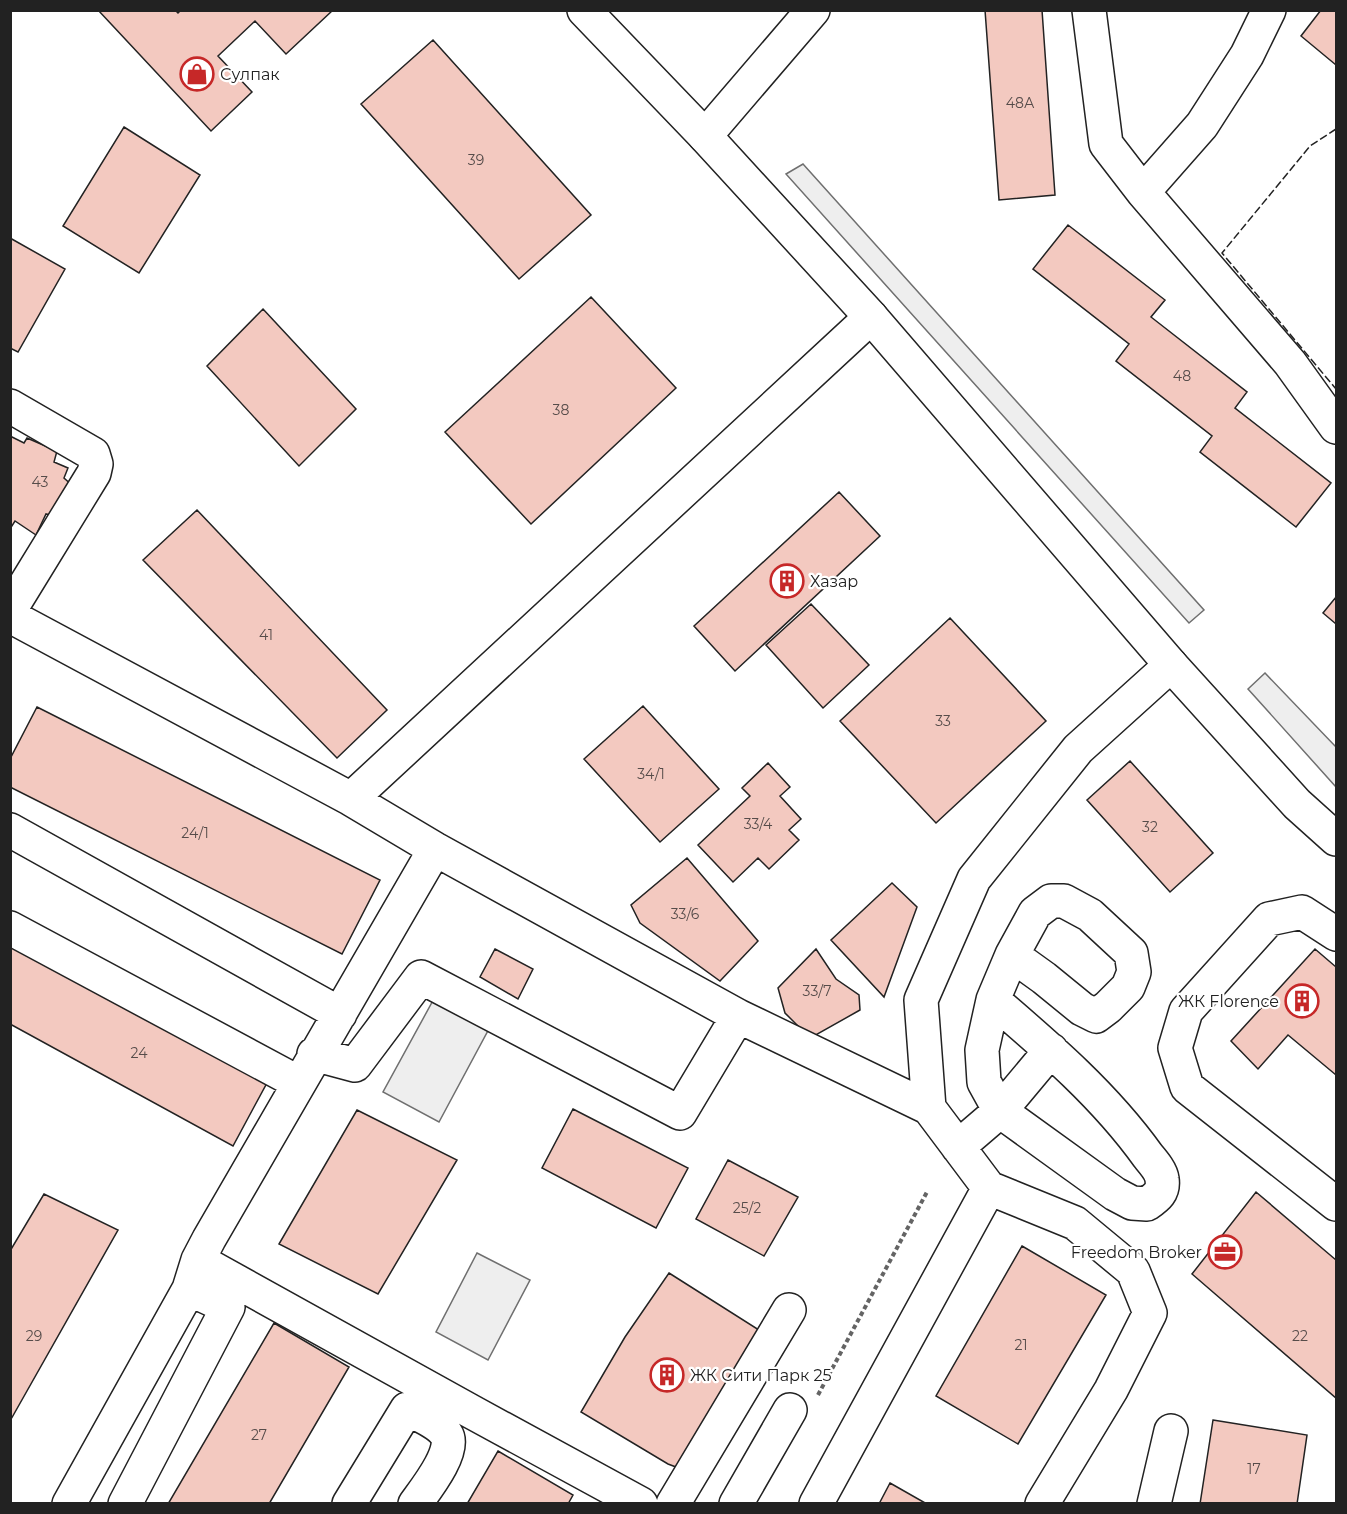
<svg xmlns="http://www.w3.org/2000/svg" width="1347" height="1514" viewBox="0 0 1347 1514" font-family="Montserrat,sans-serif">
  <rect width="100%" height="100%" fill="#fff"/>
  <path fill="#eee" stroke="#6f6f6f" stroke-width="1.5" d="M 803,164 L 1204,610 L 1189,623 L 786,174 Z
    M 1265,673 L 1336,747 L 1336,787 L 1248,689 Z
    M 436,995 L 491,1025 L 439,1122 L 383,1092 Z
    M 477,1253 L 530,1280 L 488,1360 L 436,1332 Z"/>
  <path fill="#f3c9c0" stroke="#222" stroke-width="1.5" d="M 98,10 L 175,10 L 178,13 L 181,10 L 333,10 L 286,54 L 255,21 L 218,56 L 252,92 L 211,131 Z
    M 985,10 L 1042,10 L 1055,195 L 999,200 Z
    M 1321,10 L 1336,10 L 1336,65 L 1301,36 Z
    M 433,40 L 591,215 L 519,279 L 361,104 Z
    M 124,127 L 200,175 L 139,273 L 63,226 Z
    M 1068,225 L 1165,300 L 1151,317 L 1247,392 L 1235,408 L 1331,483 L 1296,527 L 1200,452 L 1212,436 L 1116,361 L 1129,344 L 1033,269 Z
    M 10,238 L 65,269 L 18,352 L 10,348 Z
    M 591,297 L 676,388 L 531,524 L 445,432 Z
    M 263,309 L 356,409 L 299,466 L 207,366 Z
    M 10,436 L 24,443 L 27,438 L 57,451 L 54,462 L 68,468 L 64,478 L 74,487 L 54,516 L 46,514 L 36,535 L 15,521 L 10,529 Z
    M 839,492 L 880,536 L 735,671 L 694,626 Z
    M 197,510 L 387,710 L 337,758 L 143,560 Z
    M 1336,597 L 1336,624 L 1323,613 Z
    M 811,604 L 869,665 L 823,708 L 766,645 Z
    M 950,618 L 1046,721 L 936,823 L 840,721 Z
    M 643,706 L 719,789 L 660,842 L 584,759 Z
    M 37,707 L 380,880 L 342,954 L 10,787 L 10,759 Z
    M 1130,761 L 1213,853 L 1170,892 L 1087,800 Z
    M 768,763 L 790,787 L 780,796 L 801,819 L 789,830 L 799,840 L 769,869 L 758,858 L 733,882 L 698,845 L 750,796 L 742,788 Z
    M 687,858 L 758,941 L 720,981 L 640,923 L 631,905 Z
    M 892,883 L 917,907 L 884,997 L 831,940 Z
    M 10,940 L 268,1081 L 233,1146 L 10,1024 Z
    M 495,949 L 533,969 L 518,999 L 480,977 Z
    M 816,949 L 836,979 L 859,995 L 860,1010 L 814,1036 L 801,1029 L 785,1013 L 778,988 Z
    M 1315,949 L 1336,967 L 1336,1075 L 1288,1035 L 1258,1069 L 1231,1041 Z
    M 573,1109 L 688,1168 L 656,1228 L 542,1168 Z
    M 357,1110 L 457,1160 L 378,1294 L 279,1244 Z
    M 728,1160 L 798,1197 L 764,1256 L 696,1219 Z
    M 1256,1192 L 1336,1260 L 1336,1398 L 1192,1274 Z
    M 44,1194 L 118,1230 L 10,1421 L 10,1251 Z
    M 1022,1246 L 1106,1295 L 1018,1444 L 936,1396 Z
    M 669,1273 L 759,1330 L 676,1467 L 668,1464 L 581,1412 L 625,1337 Z
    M 274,1323 L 349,1367 L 269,1504 L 168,1504 Z
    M 1213,1420 L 1307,1435 L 1297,1504 L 1200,1504 Z
    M 498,1451 L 573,1495 L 568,1504 L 467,1504 Z
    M 890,1483 L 927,1504 L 879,1504 Z"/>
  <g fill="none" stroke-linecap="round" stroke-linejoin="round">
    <g stroke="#222" stroke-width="36">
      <path id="minor" d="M 1089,10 L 1106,144 L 1143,192 L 1290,363 L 1336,427
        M 705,136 L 813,10
        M 1143,192 L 1202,125 L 1247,55 L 1269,10
        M 10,406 L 93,454 L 96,464 L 94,473 L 10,610
        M 10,616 L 351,799 L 435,849 L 738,1016 L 929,1108
        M 351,799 L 871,317
        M 10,830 L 340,1014
        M 10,928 L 299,1083
        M 1336,934 L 1302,912 L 1269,919 L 1186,1011 L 1175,1048 L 1187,1087 L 1336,1204
        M 993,1000 C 1049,1048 1105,1096 1148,1156 C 1153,1162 1161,1171 1162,1179 C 1164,1192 1157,1197 1147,1204 L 1132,1203 L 1115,1194 L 1000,1111 L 984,1082 L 982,1050 L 993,1000 L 1012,955 L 1035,913 L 1051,901 L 1064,901 L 1090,915 L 1131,953 L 1134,972 L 1128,987 L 1108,1007 L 1096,1016 L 1082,1009 L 1044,978 L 1012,955
        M 314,1054 L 355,1065 L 421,977 L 680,1113 L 738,1016
        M 958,1147 L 1000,1111 L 1051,1050
        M 989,1188 L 1075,1223 L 1133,1271 L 1150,1313 L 1111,1390 L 1042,1504
        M 198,1260 L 472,1412 L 641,1504
        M 69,1504 L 189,1289 L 198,1260 L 209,1239 C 284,1108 360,979 435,849
        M 125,1504 L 228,1307 L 189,1289
        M 349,1504 L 407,1409 C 419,1415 438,1422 446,1434 C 457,1450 425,1490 415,1504
        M 673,1504 L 789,1310
        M 736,1504 L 790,1410
        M 816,1504 L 989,1188 L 929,1108 L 921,1000 L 974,879 L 1078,749 L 1171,665
        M 1154,1504 L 1171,1431"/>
    </g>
    <g stroke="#222" stroke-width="36">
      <path id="major" d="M 584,10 L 705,136 L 871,317 L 1171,665 L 1297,804 L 1336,839"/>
    </g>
    <path stroke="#646464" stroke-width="4" stroke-dasharray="4.5 3" stroke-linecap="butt" d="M 818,1395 L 927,1192"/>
    <use href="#minor" stroke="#fff" stroke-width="33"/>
    <use href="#major" stroke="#fff" stroke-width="33"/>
    <path stroke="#222" stroke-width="1.5" stroke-dasharray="8 3" stroke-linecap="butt" d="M 1336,129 L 1310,146 L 1222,253 L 1336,389"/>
  </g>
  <defs>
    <g id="shop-ring" transform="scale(1.725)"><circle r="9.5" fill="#fff" stroke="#c62828" stroke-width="1.5"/><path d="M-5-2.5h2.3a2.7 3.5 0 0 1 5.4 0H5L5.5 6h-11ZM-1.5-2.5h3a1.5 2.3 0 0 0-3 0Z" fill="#c62828"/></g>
    <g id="building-ring" transform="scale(1.725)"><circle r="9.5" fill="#fff" stroke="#c62828" stroke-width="1.5"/><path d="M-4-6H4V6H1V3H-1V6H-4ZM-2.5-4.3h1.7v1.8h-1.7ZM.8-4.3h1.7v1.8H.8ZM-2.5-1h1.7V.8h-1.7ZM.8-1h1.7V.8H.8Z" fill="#c62828"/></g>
    <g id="office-ring" transform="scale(1.725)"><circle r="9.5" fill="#fff" stroke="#c62828" stroke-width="1.5"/><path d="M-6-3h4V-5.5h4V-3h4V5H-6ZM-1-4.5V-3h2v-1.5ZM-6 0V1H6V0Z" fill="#c62828"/></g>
  </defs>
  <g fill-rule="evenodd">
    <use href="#shop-ring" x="197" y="74"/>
    <use href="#building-ring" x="787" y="581"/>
    <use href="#building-ring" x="1302" y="1001"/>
    <use href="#office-ring" x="1225" y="1252"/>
    <use href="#building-ring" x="667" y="1375"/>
  </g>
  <g text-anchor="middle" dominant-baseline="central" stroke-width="4.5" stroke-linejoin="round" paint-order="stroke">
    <g font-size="14" fill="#564c4a">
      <text x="1020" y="103">48А</text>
      <text x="476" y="160">39</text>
      <text x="1182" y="376">48</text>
      <text x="561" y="410">38</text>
      <text x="40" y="482">43</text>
      <text x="266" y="635">41</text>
      <text x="943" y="721">33</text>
      <text x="651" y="774">34/1</text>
      <text x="758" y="824">33/4</text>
      <text x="1150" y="827">32</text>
      <text x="195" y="833">24/1</text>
      <text x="685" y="914">33/6</text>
      <text x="817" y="991">33/7</text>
      <text x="139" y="1053">24</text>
      <text x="747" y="1208">25/2</text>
      <text x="34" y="1336">29</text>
      <text x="1300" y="1336">22</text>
      <text x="1021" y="1345">21</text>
      <text x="259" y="1435">27</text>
      <text x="1254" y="1469">17</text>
    </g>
    <g font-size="16" fill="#222" stroke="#fff" text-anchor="start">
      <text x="220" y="74">Сулпак</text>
      <text x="810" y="581">Хазар</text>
      <text x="1279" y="1001" text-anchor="end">ЖК Florence</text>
      <text x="1202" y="1252" text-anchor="end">Freedom Broker</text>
      <text x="690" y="1375">ЖК Сити Парк 25</text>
    </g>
  </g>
  <rect width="1347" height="1514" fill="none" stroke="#222222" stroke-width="24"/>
</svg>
